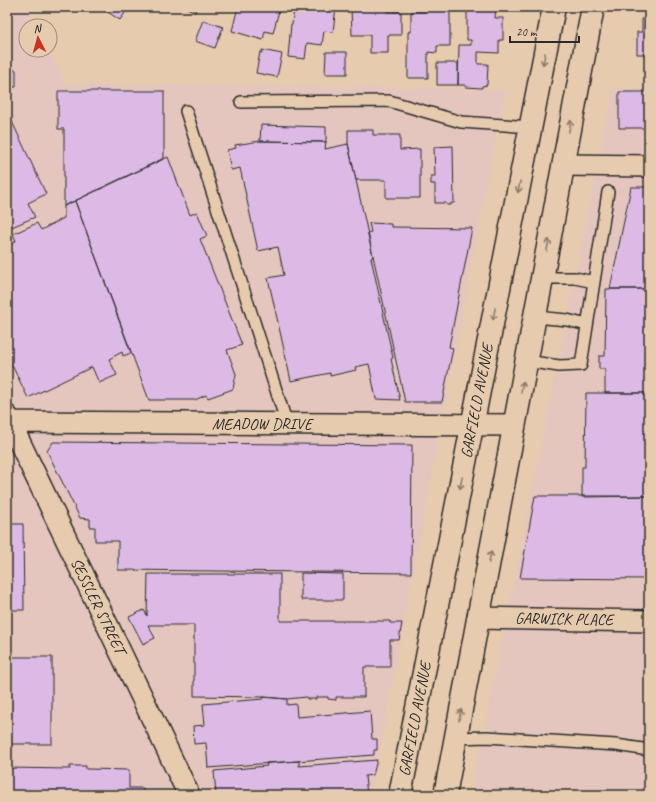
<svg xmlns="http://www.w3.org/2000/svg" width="656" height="802" viewBox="0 0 656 802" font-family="Caveat,sans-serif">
  <rect width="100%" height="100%" fill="#e7cbae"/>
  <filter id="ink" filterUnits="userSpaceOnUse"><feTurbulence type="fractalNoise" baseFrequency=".025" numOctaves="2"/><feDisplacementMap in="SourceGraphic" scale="8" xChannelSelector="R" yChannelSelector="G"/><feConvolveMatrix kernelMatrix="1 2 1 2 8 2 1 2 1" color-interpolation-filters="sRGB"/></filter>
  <g filter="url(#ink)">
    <path fill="#e4c6be" d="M 7,7 L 29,7 L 38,26 L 26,26 L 26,50 L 49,50 L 66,84 L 505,89 L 371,795 L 7,795 Z
      M 613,89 L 649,89 L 649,795 L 471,795 Z"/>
    <path fill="#dcbae5" stroke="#2b2b2b" d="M 100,7 L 129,7 L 120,20 Z
      M 185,7 L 197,7 L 195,12 Z
      M 238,7 L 280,7 L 273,33 L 265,31 L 263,40 L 232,31 Z
      M 301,7 L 336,7 L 333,32 L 324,31 L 322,45 L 307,43 L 305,59 L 288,57 L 291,24 L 292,24 L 294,9 L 300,10 Z
      M 351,7 L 387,7 L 387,12 L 401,12 L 401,35 L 388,35 L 388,53 L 370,53 L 370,35 L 352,35 Z
      M 425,7 L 450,7 L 450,46 L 437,46 L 437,53 L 428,52 L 428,78 L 408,78 L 408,32 L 411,32 L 411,12 L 425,12 Z
      M 467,7 L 496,7 L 495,18 L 503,18 L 503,40 L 499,40 L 499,53 L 478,52 L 478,64 L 488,64 L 487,85 L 482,86 L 482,88 L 465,87 L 466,85 L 458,85 L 459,45 L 471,45 L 471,40 L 467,40 Z
      M 642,18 L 649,18 L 649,54 L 637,54 L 637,32 L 642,32 Z
      M 203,20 L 223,27 L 215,48 L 195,41 Z
      M 262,50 L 282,54 L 277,77 L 256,73 L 260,52 L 262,53 Z
      M 326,52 L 347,52 L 347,74 L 325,74 Z
      M 437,63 L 458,63 L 458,85 L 437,85 Z
      M 8,70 L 16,70 L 16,87 L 7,87 L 7,72 L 8,72 Z
      M 58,91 L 164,91 L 164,158 L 64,206 L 64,129 L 58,129 Z
      M 619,92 L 649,92 L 649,128 L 619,128 Z
      M 7,111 L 46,194 L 28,203 L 35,217 L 7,229 Z
      M 261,125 L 326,127 L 326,142 L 260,141 Z
      M 348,130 L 373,130 L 373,135 L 400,135 L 400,150 L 420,149 L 420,198 L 386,198 L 386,180 L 356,180 L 348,144 Z
      M 260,141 L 326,142 L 325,149 L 348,144 L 373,257 L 371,258 L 393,358 L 391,359 L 400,400 L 376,399 L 369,364 L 355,367 L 356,370 L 330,376 L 330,373 L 291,381 L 268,278 L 284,275 L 278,247 L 258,251 L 240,168 L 231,170 L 227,150 L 236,148 L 235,145 Z
      M 453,146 L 454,203 L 451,203 L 451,205 L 447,205 L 446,203 L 435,203 L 435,184 L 431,184 L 431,176 L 435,176 L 434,147 Z
      M 168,157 L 190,215 L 197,212 L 207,236 L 200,239 L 242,345 L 227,350 L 236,374 L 233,389 L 208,398 L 206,395 L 195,400 L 149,400 L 75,201 Z
      M 631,187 L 649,187 L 649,289 L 610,289 Z
      M 75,201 L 131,353 L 123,356 L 122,352 L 109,359 L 117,375 L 99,383 L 92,367 L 28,398 L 7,355 L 7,244 L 8,246 L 16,241 L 13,234 L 37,223 L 41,230 L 64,218 L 64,206 Z
      M 369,223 L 391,224 L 391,227 L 472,228 L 449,347 L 453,348 L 442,402 L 405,402 L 368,233 L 371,232 Z
      M 606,289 L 649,289 L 649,393 L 605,393 L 605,369 L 599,369 L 599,356 L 605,356 Z
      M 586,393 L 648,393 L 649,496 L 582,497 L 582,467 L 585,467 Z
      M 53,442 L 412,445 L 411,573 L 118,570 L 118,541 L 95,541 L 95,527 L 90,527 L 90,519 L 80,518 L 47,451 Z
      M 535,496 L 649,496 L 649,579 L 520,578 Z
      M 7,524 L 23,524 L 24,610 L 7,610 Z
      M 301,573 L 343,574 L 343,600 L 301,600 Z
      M 148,574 L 280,574 L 280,621 L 390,621 L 390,623 L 402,623 L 399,640 L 390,640 L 390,667 L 364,667 L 364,697 L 336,697 L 336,700 L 328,699 L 328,697 L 316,697 L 316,699 L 307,699 L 307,697 L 287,699 L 263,697 L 194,696 L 194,625 L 148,625 L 155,638 L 143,644 L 129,617 L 144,610 L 147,616 Z
      M 7,657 L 52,657 L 52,744 L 10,744 L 10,750 L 7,750 Z
      M 263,697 L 287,699 L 287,705 L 296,704 L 297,717 L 370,711 L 372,739 L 377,739 L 377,750 L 374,750 L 374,755 L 208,768 L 206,743 L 194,744 L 193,726 L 205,725 L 203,704 L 263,699 Z
      M 377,760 L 373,775 L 365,776 L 367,795 L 243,795 L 243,794 L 216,795 L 214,771 L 267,766 L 266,763 L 299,761 L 299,766 Z
      M 70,766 L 86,766 L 86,769 L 129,770 L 129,788 L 143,788 L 143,795 L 7,795 L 7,768 L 70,769 Z"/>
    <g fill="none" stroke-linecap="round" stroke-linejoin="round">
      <g stroke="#2b2b2b" stroke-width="14">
        <path id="service" d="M 241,102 L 389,101 L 461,122 L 531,127
          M 186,111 L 287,424
          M 542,278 L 575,278 L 594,282
          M 535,317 L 567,320 L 587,325
          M 526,361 L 559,366 L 581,365 L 608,192
          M 456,738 L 487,737 L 616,745 L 649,750"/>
      </g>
      <g stroke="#2b2b2b" stroke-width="24">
        <path id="minor" d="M 563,165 L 649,166
          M 7,416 L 189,795
          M 10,422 L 514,425
          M 478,618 L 649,621"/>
      </g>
      <g stroke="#2b2b2b" stroke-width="25">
        <path id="secondary" d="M 400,795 L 554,7
          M 445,795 L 593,7"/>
      </g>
      <use href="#service" stroke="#e7cbae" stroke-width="11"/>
      <use href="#minor" stroke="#e7cbae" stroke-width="21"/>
      <use href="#secondary" stroke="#e7cbae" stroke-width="22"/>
    </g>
    <defs><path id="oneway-shaft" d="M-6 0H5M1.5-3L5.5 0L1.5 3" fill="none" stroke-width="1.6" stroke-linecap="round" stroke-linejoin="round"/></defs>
    <g stroke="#897b6c">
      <use href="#oneway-shaft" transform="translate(544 59) rotate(101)"/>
      <use href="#oneway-shaft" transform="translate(570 126) rotate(-79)"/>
      <use href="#oneway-shaft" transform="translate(519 187) rotate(101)"/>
      <use href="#oneway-shaft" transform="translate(548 245) rotate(-79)"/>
      <use href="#oneway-shaft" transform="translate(494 314) rotate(101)"/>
      <use href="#oneway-shaft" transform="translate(522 387) rotate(-79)"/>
      <use href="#oneway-shaft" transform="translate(461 483) rotate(101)"/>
      <use href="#oneway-shaft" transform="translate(490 557) rotate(-79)"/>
      <use href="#oneway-shaft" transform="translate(460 715) rotate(-79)"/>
    </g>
  </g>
  <g text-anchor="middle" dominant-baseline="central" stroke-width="3" stroke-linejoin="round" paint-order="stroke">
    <g font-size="16" fill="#2b2b2b" stroke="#e7cbae">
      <text transform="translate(477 401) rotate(-79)">GARFIELD AVENUE</text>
      <text x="262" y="424">MEADOW DRIVE</text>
      <text transform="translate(98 606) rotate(64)">SESSLER STREET</text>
      <text transform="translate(564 619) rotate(1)">GARWICK PLACE</text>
      <text transform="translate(415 719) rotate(-79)">GARFIELD AVENUE</text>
    </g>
  </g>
  <rect width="656" height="802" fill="none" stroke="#e7cbae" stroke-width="24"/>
  <rect x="12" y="12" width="632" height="778" fill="none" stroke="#2b2b2b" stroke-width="1.5" filter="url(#ink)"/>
  <g transform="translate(38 38) rotate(354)"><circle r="19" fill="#e7cbae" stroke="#9c8b7a"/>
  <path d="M0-3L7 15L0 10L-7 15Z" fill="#c8321e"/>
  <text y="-6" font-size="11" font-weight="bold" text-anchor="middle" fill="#2b2b2b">N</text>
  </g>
  <path d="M510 36v6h69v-6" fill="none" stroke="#2b2b2b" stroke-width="2"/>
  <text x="516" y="36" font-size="12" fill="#2b2b2b" stroke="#e7cbae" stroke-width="3" paint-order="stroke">20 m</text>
</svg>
